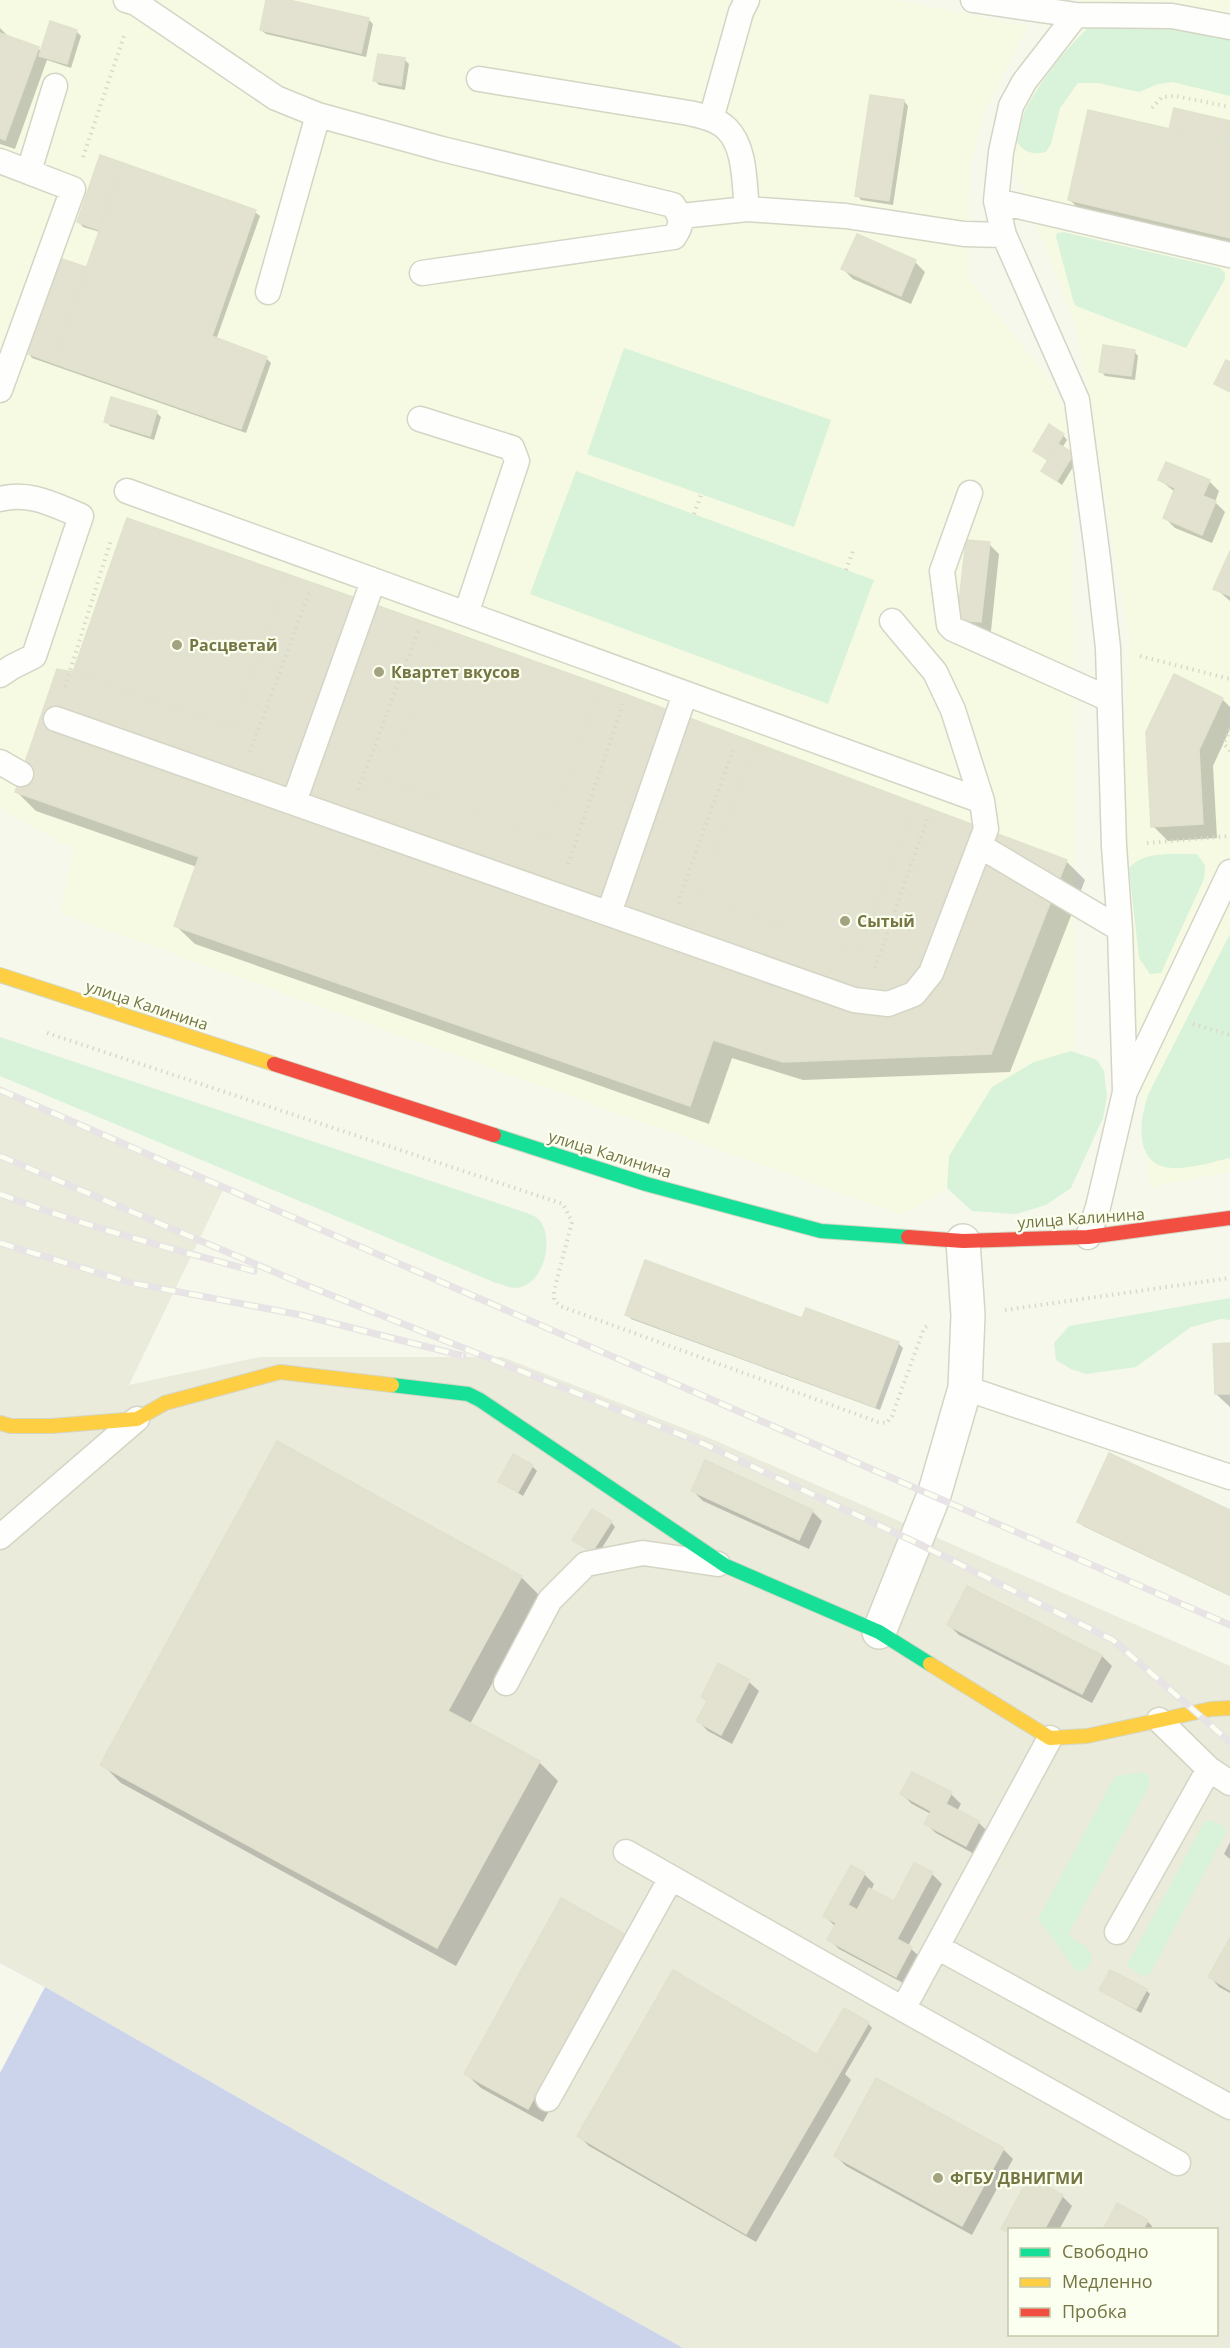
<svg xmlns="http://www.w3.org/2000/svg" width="1230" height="2348" viewBox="0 0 1230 2348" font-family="'Open Sans',sans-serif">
  <rect width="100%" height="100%" fill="#f6f8ec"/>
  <path fill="#f6fae2" d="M 0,0 L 895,0 L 1028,26 L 985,112 L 970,166 L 968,278 L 1050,381 L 1078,440 L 1073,502 L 1075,1116 L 901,1215 L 60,913 L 73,849 L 0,808 Z
    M 1080,0 L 1230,0 L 1230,1172 L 1149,1187 L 1121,824 L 1129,640 L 1086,380 L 1073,318 L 1003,140 Z"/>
  <path fill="#eaebdb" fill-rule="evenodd" d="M 0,1090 L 224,1188 L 129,1385 L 260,1357 L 502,1357 L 714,1440 L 1230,1666 L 1230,2348 L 683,2348 L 382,2180 L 45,1987 L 0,1963 ZM 1010,2230 L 1216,2230 L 1216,2334 L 1010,2334 Z"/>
  <path fill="#d9f2da" d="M 1094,23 L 1172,24 L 1230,35 L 1230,96 L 1173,82 L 1158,84 L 1139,92 L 1098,83 L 1078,83 L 1060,108 L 1051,144 L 1046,152 C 1033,155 1025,153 1017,142 C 1020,132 1021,120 1025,111 C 1037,85 1072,40 1094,23 Z
    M 1063,232 L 1220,268 L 1225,273 L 1225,279 L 1186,348 L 1076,306 L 1073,300 L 1056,237 L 1057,233 Z
    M 624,348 L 831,420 L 794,527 L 587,454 Z
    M 576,471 L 874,580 L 828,704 L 530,594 Z
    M 1197,854 L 1205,865 L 1204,879 L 1161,973 L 1150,974 L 1139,958 L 1129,868 C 1145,850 1174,855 1197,854 Z
    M 1230,934 L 1230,1158 C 1213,1162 1196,1167 1179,1168 C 1134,1171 1138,1125 1148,1095 Z
    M 0,1037 L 524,1212 C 529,1214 537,1216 540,1221 C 555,1241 543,1288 514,1288 C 509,1288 501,1284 496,1283 L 0,1076 Z
    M 1071,1051 L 1097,1060 L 1104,1071 L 1107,1096 L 1103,1118 L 1071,1188 L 1046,1205 L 1016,1214 L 972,1211 L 947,1188 L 949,1156 L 992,1087 L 1034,1062 Z
    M 1230,1298 L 1230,1320 L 1221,1319 L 1191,1327 L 1136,1367 L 1086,1374 L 1071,1369 L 1056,1360 L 1054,1343 L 1069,1326 Z
    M 1145,1772 L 1149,1777 L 1150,1784 L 1069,1933 L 1070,1937 L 1086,1947 L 1092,1954 L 1090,1965 L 1082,1972 L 1075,1969 L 1038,1919 L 1115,1776 Z
    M 1210,1820 L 1223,1826 L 1226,1833 L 1149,1975 L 1140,1975 L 1127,1965 L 1205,1821 Z"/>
  <path fill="#cbd4eb" d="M 0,1963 L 45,1987 L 382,2180 L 683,2348 L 0,2348 Z"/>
  <path fill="#f6f8ec" d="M 0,1963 L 45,1987 L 0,2073 Z"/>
  <path fill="#0003" d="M 268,0 L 283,0 L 369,20 L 373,24 L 366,57 L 266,34 L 261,30 Z
    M 51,23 L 77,32 L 81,36 L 71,68 L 47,60 L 15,149 L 0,144 L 0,28 L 7,35 L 7,37 L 38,48 L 42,52 Z
    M 405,60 L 409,64 L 405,90 L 379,85 L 375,81 Z
    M 904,101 L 908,106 L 893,205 L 861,200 L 857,195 Z
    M 1230,123 L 1230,245 L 1079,209 L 1069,199 L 1174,132 Z
    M 101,157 L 255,212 L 260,216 L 216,340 L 266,358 L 271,363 L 246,433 L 32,358 L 28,353 L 60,260 L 87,269 L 100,232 L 83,227 L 79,222 Z
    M 857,236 L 915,262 L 925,272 L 911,304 L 853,279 L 843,269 Z
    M 1134,351 L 1138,356 L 1135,380 L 1105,376 L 1101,371 Z
    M 156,412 L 161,417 L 154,440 L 110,426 L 106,421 Z
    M 1063,435 L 1067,440 L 1062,448 L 1078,459 L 1062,485 L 1043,471 L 1049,462 L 1035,451 Z
    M 1160,480 L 1209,481 L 1219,491 L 1215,502 L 1225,512 L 1212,543 L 1175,528 L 1165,518 L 1175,492 Z
    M 989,544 L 999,554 L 991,631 L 969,630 L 959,620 Z
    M 1230,555 L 1230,601 L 1215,588 Z
    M 1222,699 L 1230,707 L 1230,729 L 1213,766 L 1217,838 L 1168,841 L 1153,826 Z
    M 17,792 L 1066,861 L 1085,880 L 1010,1072 L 803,1080 L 732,1058 L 709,1124 L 195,944 L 176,926 L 197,867 L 36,811 Z
    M 807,1310 L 899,1344 L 903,1348 L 880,1410 L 631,1319 L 627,1314 L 803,1320 Z
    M 1230,1345 L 1230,1407 L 1216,1394 Z
    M 532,1466 L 537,1471 L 523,1496 L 500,1482 Z
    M 693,1491 L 812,1511 L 822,1521 L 809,1549 L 703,1501 Z
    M 1230,1511 L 1230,1596 L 1083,1526 L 1078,1521 Z
    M 611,1522 L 615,1527 L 597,1556 L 574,1540 Z
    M 521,1577 L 540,1596 L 470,1724 L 539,1762 L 558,1781 L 456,1966 L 121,1783 L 102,1764 Z
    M 967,1588 L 1102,1656 L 1112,1666 L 1092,1703 L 959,1635 L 949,1625 Z
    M 749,1682 L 759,1691 L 732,1744 L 708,1731 L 698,1721 L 708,1702 L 702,1697 Z
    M 902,1794 L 951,1794 L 961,1804 L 957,1811 L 978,1822 L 988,1832 L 976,1855 L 936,1833 L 926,1824 L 931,1814 L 912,1804 Z
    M 1230,1842 L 1230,1859 L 1224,1854 Z
    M 864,1874 L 874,1884 L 871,1891 L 895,1903 L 932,1874 L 942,1884 L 908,1946 L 921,1958 L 907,1985 L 839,1949 L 829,1939 L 835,1926 L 825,1916 Z
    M 624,1935 L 638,1950 L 543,2122 L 481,2088 L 466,2074 Z
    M 1230,1941 L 1230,1993 L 1219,1987 L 1210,1977 Z
    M 1101,1989 L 1146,1990 L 1150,1994 L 1141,2013 L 1106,1994 Z
    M 868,2023 L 872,2028 L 845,2074 L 851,2080 L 756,2242 L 589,2146 L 579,2136 L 824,2059 L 819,2054 Z
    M 1003,2149 L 1013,2159 L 972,2235 L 846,2166 L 836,2156 Z
    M 1062,2196 L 1072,2206 L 1059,2230 L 1010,2230 L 1010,2235 L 1003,2229 Z
    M 1147,2221 L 1152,2226 L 1150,2230 L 1104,2230 Z"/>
  <path fill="#e3e2d0" stroke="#e1e2cd" stroke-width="1.5" d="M 266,0 L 289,0 L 369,18 L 361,53 L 260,30 Z
    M 50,21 L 77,30 L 67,64 L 39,56 Z
    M 0,33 L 39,47 L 5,140 L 0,138 Z
    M 378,54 L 405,58 L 401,86 L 373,81 Z
    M 870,95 L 904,100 L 889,201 L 855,196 Z
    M 1174,108 L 1230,121 L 1230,143 L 1169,129 Z
    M 1088,110 L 1230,143 L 1230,238 L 1068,200 Z
    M 100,155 L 123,163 L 99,230 L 77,222 Z
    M 123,163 L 256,210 L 212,336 L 267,357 L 241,429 L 53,363 Z
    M 857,234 L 916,260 L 901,296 L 841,269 Z
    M 59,258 L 86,267 L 53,363 L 26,353 Z
    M 1103,345 L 1135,350 L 1131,376 L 1099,372 Z
    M 1226,360 L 1230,362 L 1230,392 L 1214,384 Z
    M 111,397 L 157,411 L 150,436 L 104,422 Z
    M 1049,424 L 1064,434 L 1048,460 L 1033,451 Z
    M 1058,444 L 1074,453 L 1057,481 L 1041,471 Z
    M 1166,462 L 1210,480 L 1203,496 L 1216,501 L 1202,535 L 1163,518 L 1175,488 L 1158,480 Z
    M 127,518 L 287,574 L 234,728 L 73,672 Z
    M 966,540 L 990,542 L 981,622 L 957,620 Z
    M 1230,551 L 1230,596 L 1213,589 Z
    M 287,574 L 441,628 L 387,781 L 547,838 L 601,685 L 756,743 L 699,895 L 858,955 L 915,803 L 1067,860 L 991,1054 L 783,1062 L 713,1040 L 690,1106 L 174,926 L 199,857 L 15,792 L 57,669 L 73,672 L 234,728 Z
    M 441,628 L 601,685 L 547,838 L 387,781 Z
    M 1174,674 L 1223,698 L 1199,750 L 1203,824 L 1151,827 L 1146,732 Z
    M 756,743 L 915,803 L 858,955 L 699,895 Z
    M 645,1260 L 802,1318 L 806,1308 L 899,1342 L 875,1407 L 625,1315 Z
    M 1230,1343 L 1230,1394 L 1215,1394 L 1213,1344 Z
    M 277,1441 L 522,1576 L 448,1711 L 540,1761 L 437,1948 L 100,1765 Z
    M 1109,1453 L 1230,1510 L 1230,1595 L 1077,1522 Z
    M 513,1454 L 533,1465 L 518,1492 L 498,1482 Z
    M 705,1460 L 813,1510 L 799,1540 L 691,1491 Z
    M 592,1509 L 612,1521 L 592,1552 L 572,1540 Z
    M 967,1586 L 1102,1655 L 1082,1694 L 947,1625 Z
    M 718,1663 L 750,1680 L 721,1735 L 696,1721 L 707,1701 L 701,1697 Z
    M 912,1772 L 952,1792 L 946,1804 L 979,1821 L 966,1846 L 924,1824 L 931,1811 L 900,1794 Z
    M 914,1863 L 933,1872 L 897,1939 L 912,1947 L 896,1977 L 827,1940 L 836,1923 L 823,1916 L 851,1865 L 865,1873 L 848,1905 L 857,1910 L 869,1888 L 894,1901 Z
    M 561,1898 L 625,1934 L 528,2109 L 464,2074 Z
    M 1230,1938 L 1230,1990 L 1208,1977 Z
    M 673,1970 L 842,2069 L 746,2234 L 577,2136 Z
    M 1110,1970 L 1147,1989 L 1136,2009 L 1099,1990 Z
    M 844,2008 L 869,2022 L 842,2069 L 817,2054 Z
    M 876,2078 L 1004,2148 L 962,2226 L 834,2156 Z
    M 1029,2177 L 1063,2195 L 1044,2230 L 1010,2230 L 1010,2233 L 1001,2229 Z
    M 1117,2203 L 1148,2220 L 1143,2230 L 1103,2230 Z"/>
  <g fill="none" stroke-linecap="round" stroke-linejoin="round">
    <g stroke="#d4d5c5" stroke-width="27">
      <path id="lane" d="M 126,0 L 136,3 L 276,98 L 318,115 L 442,149 L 673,205 C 682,218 683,224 674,237 L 422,273
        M 973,0 L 1076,15 L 1172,16 L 1230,27
        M 1076,15 L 1024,82 L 1011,106 L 1001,152 L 996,201 L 1004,235 L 1077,400 L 1098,559 L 1108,648 L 1114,846 L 1120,929 L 1125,1092
        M 479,79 L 689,113 C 702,116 717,119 727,129 C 746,148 744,184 747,209 L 846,216 L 964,234 L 1004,235
        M 711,119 L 741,12 L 747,0
        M 0,161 L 73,189 L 0,390
        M 29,171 L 55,86
        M 996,201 L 1230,255
        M 681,216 L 747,209
        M 268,292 L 318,115
        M 420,419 L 512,448 L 517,461 L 466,614
        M 127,491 L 982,801
        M 970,493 L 942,571 L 949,625 L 953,629 L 1109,699
        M 0,499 C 30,491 54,505 81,516 L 34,656 L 12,667 L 0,675
        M 56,719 L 854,1000 L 888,1004 L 914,994 L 931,973 L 986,829 L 982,801 L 953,710 L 935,672 L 892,621
        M 0,762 L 21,774
        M 294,802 L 373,581
        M 980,846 L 1120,929
        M 609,913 L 685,694
        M 1088,1237 L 1098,1207 L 1125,1092 L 1230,872
        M 965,1388 L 1230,1477
        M 0,1537 L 137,1419
        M 506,1683 L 550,1600 L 586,1564 L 643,1553 L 718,1564
        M 1159,1720 L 1209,1769 L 1230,1783
        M 1050,1738 L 903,2009 L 1178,2163
        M 626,1852 L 903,2009
        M 1117,1932 L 1209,1769
        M 937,1947 L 1230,2107
        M 548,2099 L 671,1878"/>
    </g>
    <g stroke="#d4d5c5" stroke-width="36">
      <path id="street" d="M 879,1632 L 934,1495 L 965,1388 L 968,1315 L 963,1241"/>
    </g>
    <g stroke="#d4d6c4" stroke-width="16">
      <path id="fast" d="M 494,1135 L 646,1184 L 821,1231 L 908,1237
        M 392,1385 L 468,1394 L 480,1400 L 726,1566 L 879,1632 L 930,1664"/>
    </g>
    <g stroke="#d4d6c4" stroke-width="16">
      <path id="slow" d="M 0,975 L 274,1064
        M 0,1423 L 11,1426 L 52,1426 L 137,1419 L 165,1403 L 280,1372 L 392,1385
        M 930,1664 L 1050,1738 L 1087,1736 L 1211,1709 L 1230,1708"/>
    </g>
    <g stroke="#d4d6c4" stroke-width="16">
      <path id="jam" d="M 274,1064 L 494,1135
        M 908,1237 L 963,1241 L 1088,1237 L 1230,1218"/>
    </g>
    <path stroke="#d9d9c9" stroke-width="4" stroke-dasharray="1.5 4.5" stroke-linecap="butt" d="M 1152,108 L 1162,97 L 1176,96 L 1230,107
      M 83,157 L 124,36
      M 694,514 L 701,495
      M 846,570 L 854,548
      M 1140,656 L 1230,679
      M 65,687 L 111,540
      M 1230,729 L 1224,744 L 1230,751
      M 250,752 L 309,593
      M 358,790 L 418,631
      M 1147,843 L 1230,836
      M 568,864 L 623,704
      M 679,904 L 680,896 L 734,747
      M 875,968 L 928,817
      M 1193,1024 L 1230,1035
      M 47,1033 L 563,1204 L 572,1222 L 554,1291 L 554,1300 L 560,1306 L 878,1422 L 887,1423 L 892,1416 L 924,1328 L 930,1324
      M 1005,1310 L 1230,1278"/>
    <use href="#lane" stroke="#fefefc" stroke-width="24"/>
    <use href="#street" stroke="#fefefc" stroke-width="33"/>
    <use href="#fast" stroke="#16e098" stroke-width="14"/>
    <use href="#slow" stroke="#ffcf43" stroke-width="14"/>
    <use href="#jam" stroke="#f24e42" stroke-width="14"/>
    <g stroke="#e8e3e5" stroke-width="7">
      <path id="rail" d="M 0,1090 L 1230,1625
        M 0,1156 L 298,1282 L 704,1444 L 915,1542 L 1113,1640 L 1230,1742
        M 0,1194 C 83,1226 168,1248 254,1271
        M 0,1243 L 132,1283 L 301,1315 L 463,1356"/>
    </g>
    <use href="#rail" stroke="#fbffef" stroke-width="4.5" stroke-dasharray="14" stroke-linecap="butt"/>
  </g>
  <g fill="#a3a37f" stroke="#fbffef" stroke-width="2">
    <circle cx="177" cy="645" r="6"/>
    <circle cx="379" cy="672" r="6"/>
    <circle cx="845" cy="921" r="6"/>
    <circle cx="938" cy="2178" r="6"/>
  </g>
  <g text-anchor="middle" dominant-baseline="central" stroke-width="4.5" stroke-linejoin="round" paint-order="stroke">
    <g font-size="16" font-weight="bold" fill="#767544" stroke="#fbffef" text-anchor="start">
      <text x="189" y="645">Расцветай</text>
      <text x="391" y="672">Квартет вкусов</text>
      <text x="857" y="921">Сытый</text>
      <text x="950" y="2178">ФГБУ ДВНИГМИ</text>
    </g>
    <g font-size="16" fill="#767544" stroke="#fbffef">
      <text transform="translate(147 1005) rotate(18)">улица Калинина</text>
      <text transform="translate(610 1154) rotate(17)">улица Калинина</text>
      <text transform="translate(1081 1218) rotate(-4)">улица Калинина</text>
    </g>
  </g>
  <rect x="1008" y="2228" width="210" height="108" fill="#fbffef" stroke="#c6c8ab" stroke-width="1.5"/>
  <rect x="1020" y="2248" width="30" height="9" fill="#16e098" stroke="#c6c8ab" stroke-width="1.5"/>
  <text x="1062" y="2258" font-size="18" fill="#767544">Свободно</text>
  <rect x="1020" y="2278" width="30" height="9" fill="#ffcf43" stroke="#c6c8ab" stroke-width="1.5"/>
  <text x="1062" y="2288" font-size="18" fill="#767544">Медленно</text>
  <rect x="1020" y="2308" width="30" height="9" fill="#f24e42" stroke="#c6c8ab" stroke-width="1.5"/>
  <text x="1062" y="2318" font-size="18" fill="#767544">Пробка</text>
</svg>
